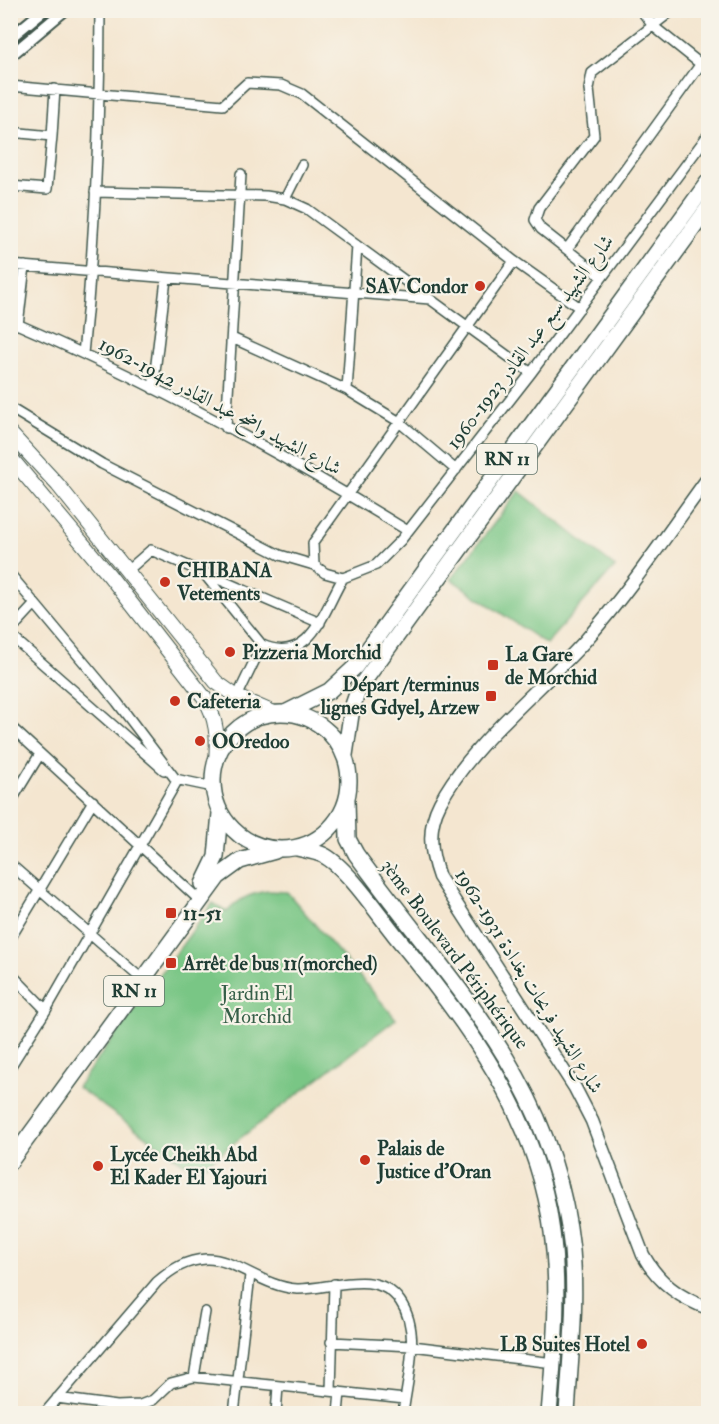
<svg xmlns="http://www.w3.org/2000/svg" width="719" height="1424" viewBox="0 0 719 1424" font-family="'IM FELL Double Pica',Amiri,serif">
  <rect width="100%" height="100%" fill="#f7f3e8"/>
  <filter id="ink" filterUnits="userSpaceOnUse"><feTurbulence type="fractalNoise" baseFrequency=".0167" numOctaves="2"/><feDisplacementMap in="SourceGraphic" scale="12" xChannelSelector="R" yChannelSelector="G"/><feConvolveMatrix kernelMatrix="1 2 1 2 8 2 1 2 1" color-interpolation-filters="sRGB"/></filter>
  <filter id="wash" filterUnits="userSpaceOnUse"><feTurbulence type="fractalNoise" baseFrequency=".008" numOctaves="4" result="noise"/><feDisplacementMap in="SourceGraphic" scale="24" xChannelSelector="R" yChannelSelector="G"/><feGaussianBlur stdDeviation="1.35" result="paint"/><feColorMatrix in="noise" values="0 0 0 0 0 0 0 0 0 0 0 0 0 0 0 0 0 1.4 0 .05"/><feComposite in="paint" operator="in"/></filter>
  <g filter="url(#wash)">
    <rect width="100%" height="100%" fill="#f4e6d0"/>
    <path fill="#79c685" stroke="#4c825c" stroke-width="1.5" d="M 519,491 L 615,567 L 546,644 L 451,579 Z
      M 268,891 L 287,892 L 396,1019 L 200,1169 L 182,1162 L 77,1087 L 213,903 L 227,912 C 240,898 249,894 268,891 Z"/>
  </g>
  <g filter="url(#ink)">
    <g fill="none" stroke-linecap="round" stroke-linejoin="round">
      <g stroke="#3f564b" stroke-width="12">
        <path id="minor" d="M 641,10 L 653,26 L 708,70
          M 10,86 L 223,105 L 247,83 L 281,85 L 302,94 L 514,261 L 580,308
          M 10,132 L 52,136 L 47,189 L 10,186
          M 52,136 L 55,89
          M 95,192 L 266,196 L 285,199 L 307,209 L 531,373
          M 285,199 L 302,165
          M 567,249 L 708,54
          M 10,265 L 430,299
          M 602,277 L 541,229 L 535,220 L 539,208 L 594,136 L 589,89 L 592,73 L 673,10
          M 10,321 C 147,380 281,453 408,531
          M 18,325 L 25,266
          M 232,338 L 347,390 L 398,421 L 456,470
          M 83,354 C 95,240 100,125 100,10
          M 153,389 L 166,279
          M 347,390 L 357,246
          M 10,408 L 102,464 L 280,555 L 314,565 L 325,573 L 343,578 L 376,565 L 401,540 L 531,373 L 708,135
          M 226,428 L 241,174
          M 314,565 L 313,543 L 514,261
          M 201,570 L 262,645 C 311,666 324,609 343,578
          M 127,571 L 151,550 L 320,623
          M 10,574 L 117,702 L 177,781
          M 10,631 L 35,604
          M 10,635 L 164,770
          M 237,697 L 262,645
          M 10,726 L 195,896
          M 175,779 L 213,787
          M 10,803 L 40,754
          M 10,864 L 137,975
          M 10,939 L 93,801
          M 10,973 L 46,1010
          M 10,1067 L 46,1010 L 177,781
          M 331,1342 L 412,1346 L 554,1363
          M 194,1377 L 205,1312
          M 331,1391 L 334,1284
          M 57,1398 L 117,1406 L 140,1405 L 153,1400 L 171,1383 L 194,1377 L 405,1399
          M 44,1414 L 157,1282 C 172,1269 186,1260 206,1259 C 235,1258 263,1287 297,1289 C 330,1290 376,1267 400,1301 C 422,1332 407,1379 403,1414
          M 234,1414 L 250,1275
          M 276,1414 L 278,1386
          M 338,1414 L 340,1392"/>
      </g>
      <g stroke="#3f564b" stroke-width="14">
        <path id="tertiary" d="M 10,38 L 44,10
          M 10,56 L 65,10"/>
      </g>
      <g stroke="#3f564b" stroke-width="15">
        <path id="secondary" d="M 708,478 C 668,533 630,590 585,641 C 541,690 469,746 440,803 C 427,828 430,852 439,877 L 575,1088 L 592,1121 L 643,1255 C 658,1282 679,1298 708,1308"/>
      </g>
      <g stroke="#3f564b" stroke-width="16">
        <path id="primary" d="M 10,433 L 58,485 L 216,682 L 237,697 L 274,713
          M 10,457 L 109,575 L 204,697 C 217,719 218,737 216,762"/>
      </g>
      <g stroke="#3f564b" stroke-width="18">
        <path id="trunk" d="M213 781a68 68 0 1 1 136 0a68 68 0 1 1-136 0Z
          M 285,713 L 329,691 L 355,667 L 708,182
          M 345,755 L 352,708 L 359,688 L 708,208
          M 347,800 L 348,839 L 356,854 C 451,986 554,1078 572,1250 C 577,1306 570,1359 567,1414
          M 297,848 C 305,850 315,851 323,855 C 346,866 378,914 395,935 C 467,1022 538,1117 552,1232 C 560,1293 554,1353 549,1414
          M 203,884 L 216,857 L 220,813
          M 10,1162 L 218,877 L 240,861 L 275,851"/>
      </g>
      <use href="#minor" stroke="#fff" stroke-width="9"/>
      <use href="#tertiary" stroke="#fff" stroke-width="10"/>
      <use href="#secondary" stroke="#fff" stroke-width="12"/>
      <use href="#primary" stroke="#fff" stroke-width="14"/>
      <use href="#trunk" stroke="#fff" stroke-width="15"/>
    </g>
  </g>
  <g fill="#c8321e" stroke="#f7f3e8" stroke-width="2">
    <circle cx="480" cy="286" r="6"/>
    <circle cx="165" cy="582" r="6"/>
    <circle cx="230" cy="652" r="6"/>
    <rect x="487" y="659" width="12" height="12" rx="3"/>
    <rect x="485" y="690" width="12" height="12" rx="3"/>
    <circle cx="175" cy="701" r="6"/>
    <circle cx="200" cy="741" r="6"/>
    <rect x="165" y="907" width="12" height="12" rx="3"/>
    <rect x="165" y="957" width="12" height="12" rx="3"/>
    <circle cx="365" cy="1160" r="6"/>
    <circle cx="98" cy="1166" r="6"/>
    <circle cx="642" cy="1344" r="6"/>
  </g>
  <g text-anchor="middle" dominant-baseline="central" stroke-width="4.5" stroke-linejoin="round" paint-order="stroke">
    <g fill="#f7f3e8" stroke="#60746a" stroke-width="1.5">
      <rect x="477" y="444" width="60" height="30" rx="4.5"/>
      <rect x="104" y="976" width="60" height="30" rx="4.5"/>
    </g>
    <g font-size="18" font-weight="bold" fill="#1f3d34">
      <text x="507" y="459">RN 11</text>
      <text x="134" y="991">RN 11</text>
    </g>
    <g font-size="20" font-weight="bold" fill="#1f3d34" stroke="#f7f3e8" text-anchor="start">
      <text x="468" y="286" text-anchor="end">SAV Condor</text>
      <text x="177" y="570">CHIBANA<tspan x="177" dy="23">Vetements</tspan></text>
      <text x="242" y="652">Pizzeria Morchid</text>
      <text x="505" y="654">La Gare<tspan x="505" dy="23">de Morchid</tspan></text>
      <text x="479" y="684" text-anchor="end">Départ /terminus<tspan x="479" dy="23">lignes Gdyel, Arzew</tspan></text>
      <text x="187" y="701">Cafeteria</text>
      <text x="212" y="741">OOredoo</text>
      <text x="183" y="913">11-51</text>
      <text x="183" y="963">Arrêt de bus 11(morched)</text>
      <text x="377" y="1148">Palais de<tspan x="377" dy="23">Justice d'Oran</tspan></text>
      <text x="110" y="1154">Lycée Cheikh Abd<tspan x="110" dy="23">El Kader El Yajouri</tspan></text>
      <text x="630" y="1344" text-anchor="end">LB Suites Hotel</text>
    </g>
    <g font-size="20" fill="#1f3d34" stroke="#f7f3e8">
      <text transform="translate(530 342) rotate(-53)">شارع الشهيد سبع عبد القادر 1923-1960</text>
      <text transform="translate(220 406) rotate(28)">شارع الشهيد واضح عبد القادر 1942-1962</text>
      <text transform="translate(455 954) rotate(53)">3ème Boulevard Périphérique</text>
      <text transform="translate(529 981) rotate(58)">شارع الشهيد فريحات بغدادة 1931-1962</text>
    </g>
    <g font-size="20" fill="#365f48" stroke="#f7f3e8">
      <text x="257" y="993">Jardin El<tspan x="257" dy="23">Morchid</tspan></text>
    </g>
  </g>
  <rect width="719" height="1424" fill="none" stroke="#f7f3e8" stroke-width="36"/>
</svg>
